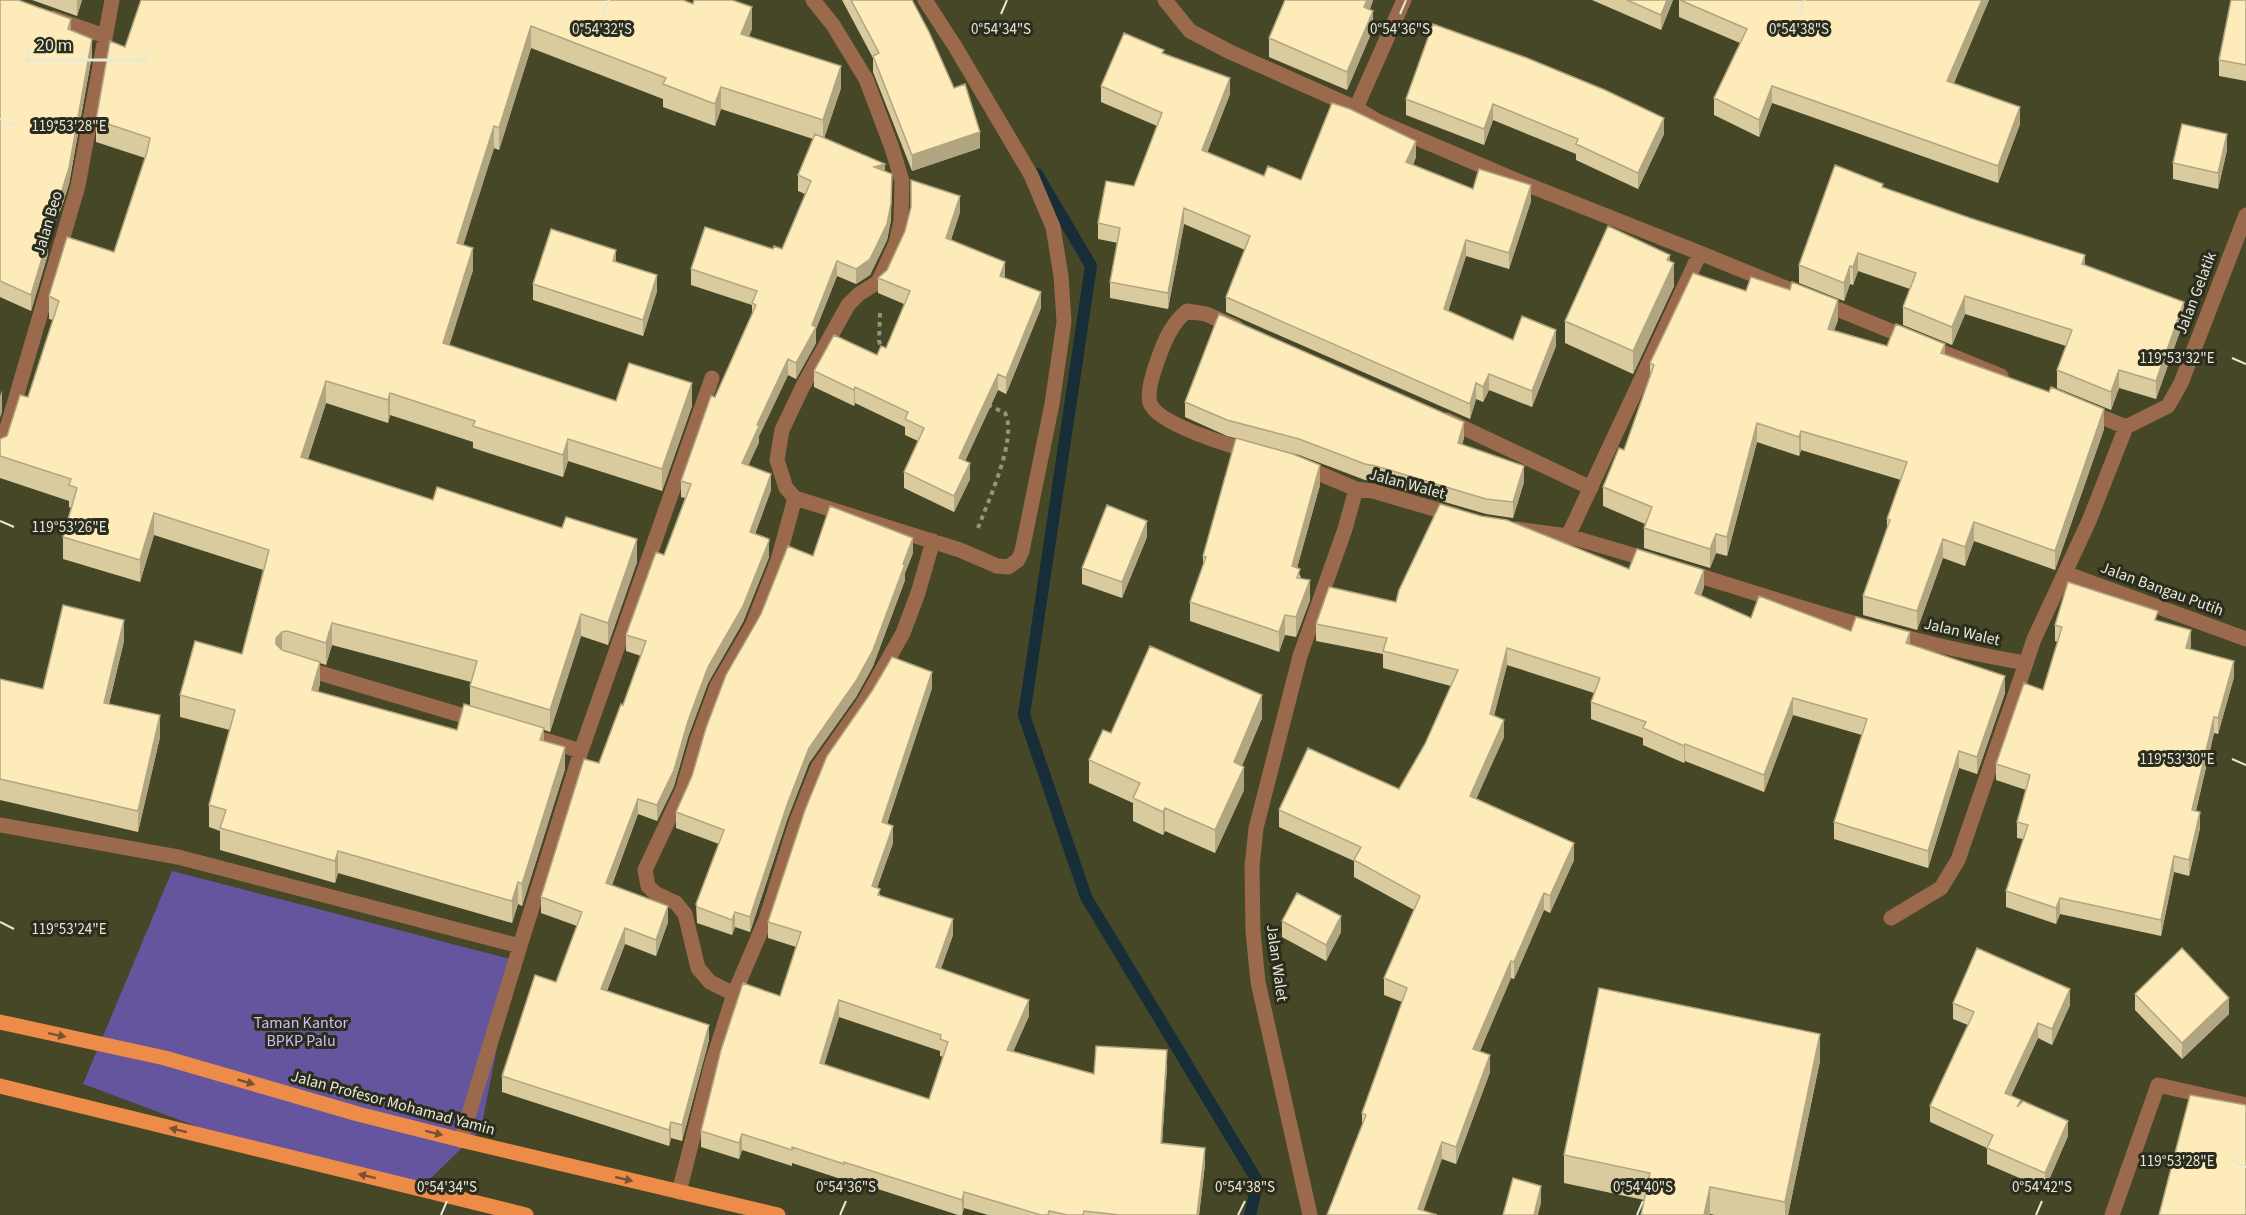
<svg xmlns="http://www.w3.org/2000/svg" width="2246" height="1215" viewBox="0 0 2246 1215" font-family="'Source Sans 3',sans-serif">
  <rect width="100%" height="100%" fill="#454726"/>
  <path fill="#65549e" d="M 172,871 L 514,960 L 481,1129 L 420,1189 L 260,1150 L 83,1084 Z"/>
  <g fill="none" stroke-linecap="round" stroke-linejoin="round">
    <path stroke="#172d38" stroke-width="12" d="M 1037,174 L 1091,266 L 1024,715 L 1086,897 L 1258,1182 L 1250,1215"/>
    <path stroke="#94967d" stroke-width="4" stroke-dasharray="4.5 4.5" stroke-linecap="butt" d="M 880,313 L 879,341 L 882,350
      M 978,528 C 988,501 1018,438 1005,413 L 988,405"/>
    <path stroke="#9b6a4c" stroke-width="15" d="M 1165,0 L 1190,31 L 1230,52 L 1356,108
      M 1404,0 L 1356,108 L 1377,121 L 1513,179 L 1700,253 L 1568,536
      M 53,18 L 105,36
      M 1700,253 L 2001,376
      M 1236,327 L 1206,314 L 1187,311 C 1171,324 1164,342 1157,362 C 1153,373 1147,392 1150,403 C 1157,424 1231,446 1253,452
      M 2087,411 L 2126,427
      M 1447,420 L 1591,488
      M 2126,427 L 2168,406 L 2181,383 L 2246,215
      M 0,452 L 78,186 L 112,0
      M 1302,466 L 1356,489
      M 795,498 L 960,550 L 997,566 L 1008,567 L 1018,560 L 1022,551 L 1052,404 L 1064,322 L 1061,276 L 1053,227 L 1031,175 L 956,48 L 925,0
      M 1516,529 L 1568,536 L 1653,561
      M 1684,571 C 1797,606 1909,644 2026,663 L 2034,639 L 2089,521 L 2126,427
      M 2065,573 L 2246,639
      M 303,668 L 481,721
      M 524,734 L 581,751
      M 0,825 L 178,857 L 520,946
      M 1891,918 L 1941,888 L 1958,860 L 2026,663
      M 734,994 L 710,982 L 698,968 L 685,914 L 676,903 L 655,893 L 648,886 L 645,870 L 683,789 L 697,740 L 717,686 L 752,626 L 778,560 L 795,498 L 786,488 L 777,460 L 782,430 L 803,386 L 848,305 L 859,294 L 878,282 L 880,278 L 896,243 L 901,221 L 902,181 L 892,148 L 866,79 L 833,25 L 813,0
      M 461,1140 L 520,946 L 581,751 L 712,378
      M 679,1192 L 712,1063 L 734,994 L 766,919 L 796,823 L 818,767 L 864,702 L 903,633 L 918,593 L 933,541
      M 1310,1215 L 1258,982 L 1253,931 L 1252,867 L 1256,828 L 1300,656 L 1345,529 L 1356,489 L 1373,491 L 1455,515
      M 2112,1215 L 2158,1085 L 2246,1105"/>
    <path stroke="#ed8b49" stroke-width="15" d="M 0,1022 L 165,1058 L 358,1114 L 461,1140 L 778,1215
      M 0,1086 L 526,1215"/>
  </g>
  <path fill="#dacb9f" fill-rule="evenodd" d="M 0,0 L 71,30 L 92,55 L 69,184 L 62,206 L 48,239 L 48,254 L 31,311 L 0,297 Z
    M 32,0 L 82,0 L 77,16 Z
    M 141,0 L 752,29 L 749,36 L 841,88 L 824,138 L 885,171 L 891,220 L 887,240 L 870,275 L 856,284 L 837,276 L 816,329 L 816,343 L 796,379 L 788,375 L 759,436 L 759,442 L 748,466 L 771,490 L 755,534 L 769,555 L 769,557 L 743,622 L 708,683 L 688,737 L 674,786 L 657,821 L 638,814 L 612,885 L 668,922 L 656,956 L 625,944 L 607,991 L 709,1040 L 682,1141 L 671,1138 L 669,1146 L 502,1092 L 502,1076 L 556,982 L 577,926 L 541,913 L 541,897 L 599,763 L 623,705 L 641,656 L 626,651 L 626,635 L 664,555 L 685,498 L 681,497 L 681,481 L 715,397 L 752,314 L 752,305 L 691,285 L 691,269 L 773,249 L 782,249 L 805,194 L 798,191 L 798,175 L 813,139 L 721,109 L 715,126 L 663,107 L 663,99 L 531,48 L 499,150 L 494,148 L 463,245 L 473,270 L 449,345 L 616,401 L 692,406 L 662,491 L 568,461 L 563,477 L 473,448 L 473,442 L 390,415 L 388,423 L 326,403 L 308,459 L 433,500 L 637,562 L 608,645 L 581,636 L 550,732 L 544,730 L 544,741 L 565,769 L 522,906 L 518,904 L 512,923 L 338,873 L 335,883 L 220,850 L 220,831 L 209,827 L 209,805 L 230,730 L 180,717 L 180,695 L 242,654 L 263,570 L 154,535 L 140,582 L 63,559 L 63,537 L 71,508 L 69,507 L 69,501 L 0,478 L 0,456 L 7,436 L 28,397 L 53,320 L 49,319 L 49,296 L 114,252 L 145,158 L 96,142 L 96,120 L 125,47 ZM 332,645 L 471,682 L 470,686 L 470,706 L 457,730 L 318,692 L 320,684 L 320,663 L 326,665 Z
    M 842,0 L 912,0 L 980,148 L 912,171 L 873,72 L 873,58 Z
    M 1373,0 L 1370,9 L 1373,29 L 1347,90 L 1269,57 L 1269,38 Z
    M 1592,0 L 1673,0 L 1661,30 Z
    M 1679,0 L 1989,0 L 1954,83 L 2020,124 L 1998,183 L 1772,103 L 1759,137 L 1714,115 L 1714,98 L 1740,43 L 1679,17 Z
    M 2246,0 L 2246,81 L 2219,76 L 2219,60 Z
    M 1433,24 L 1664,134 L 1638,189 L 1576,160 L 1576,154 L 1493,120 L 1484,145 L 1406,115 L 1406,99 Z
    M 1164,54 L 1230,94 L 1207,153 L 1264,176 L 1301,180 L 1416,157 L 1413,165 L 1473,189 L 1531,201 L 1509,269 L 1466,256 L 1448,311 L 1513,340 L 1556,346 L 1532,407 L 1489,390 L 1483,402 L 1476,399 L 1470,419 L 1226,312 L 1226,297 L 1245,250 L 1184,224 L 1168,309 L 1110,298 L 1110,282 L 1118,243 L 1098,239 L 1098,223 L 1134,186 L 1157,126 L 1101,102 L 1101,86 Z
    M 2227,150 L 2218,189 L 2173,179 L 2173,163 Z
    M 1883,188 L 2085,266 L 2184,320 L 2156,399 L 2119,388 L 2111,410 L 2057,388 L 2057,370 L 2066,346 L 1965,314 L 1952,345 L 1903,325 L 1903,307 L 1910,289 L 1858,271 L 1853,285 L 1850,284 L 1844,301 L 1799,283 L 1799,265 Z
    M 960,212 L 951,240 L 1005,278 L 1041,308 L 1006,394 L 998,390 L 965,461 L 970,479 L 954,512 L 904,488 L 904,472 L 918,441 L 905,435 L 905,427 L 855,403 L 854,406 L 814,387 L 814,371 L 877,355 L 886,348 L 904,304 L 878,293 L 878,278 Z
    M 1670,261 L 1674,286 L 1633,374 L 1565,343 L 1565,321 Z
    M 533,284 L 657,291 L 643,336 L 533,300 Z
    M 1746,291 L 1838,320 L 1834,330 L 1887,346 L 1945,355 L 2104,429 L 2055,570 L 1974,541 L 1965,566 L 1943,558 L 1917,630 L 1863,615 L 1863,596 L 1887,529 L 1887,519 L 1901,480 L 1801,450 L 1799,456 L 1757,442 L 1727,556 L 1716,553 L 1710,568 L 1644,548 L 1644,528 L 1645,524 L 1603,506 L 1603,487 L 1624,450 L 1650,375 L 1650,363 Z
    M 1185,402 L 1464,438 L 1462,444 L 1524,482 L 1513,518 L 1486,514 L 1376,482 L 1365,480 L 1299,455 L 1227,436 L 1185,417 Z
    M 1320,485 L 1297,568 L 1310,600 L 1296,637 L 1285,635 L 1279,652 L 1190,621 L 1190,602 L 1203,565 L 1203,556 Z
    M 1147,537 L 1122,598 L 1082,584 L 1082,568 Z
    M 913,553 L 905,573 L 905,580 L 873,666 L 856,697 L 809,763 L 787,820 L 750,932 L 735,927 L 732,935 L 697,923 L 696,904 L 719,844 L 676,828 L 676,812 L 813,556 Z
    M 1629,569 L 1704,587 L 1701,596 L 1751,618 L 1851,631 L 1910,645 L 2005,693 L 1977,774 L 1959,768 L 1928,868 L 1834,839 L 1834,822 L 1862,735 L 1793,715 L 1764,792 L 1685,761 L 1684,763 L 1643,745 L 1643,738 L 1591,719 L 1591,702 L 1594,693 L 1507,665 L 1494,716 L 1504,737 L 1476,799 L 1574,860 L 1550,913 L 1544,910 L 1514,979 L 1511,978 L 1480,1051 L 1490,1072 L 1456,1164 L 1442,1159 L 1327,1215 L 1362,1126 L 1362,1113 L 1402,1002 L 1384,995 L 1384,978 L 1414,910 L 1354,877 L 1354,861 L 1279,827 L 1279,810 L 1399,789 L 1425,744 L 1451,686 L 1383,668 L 1383,654 L 1316,641 L 1316,624 L 1396,602 Z
    M 2158,621 L 2191,646 L 2190,649 L 2234,677 L 2218,734 L 2214,733 L 2196,811 L 2200,828 L 2189,876 L 2174,872 L 2161,936 L 2060,914 L 2056,924 L 2006,907 L 2006,891 L 2023,839 L 2017,838 L 2017,822 L 2026,790 L 1996,780 L 1996,764 L 2043,690 L 2058,642 L 2055,641 L 2055,625 Z
    M 124,641 L 109,704 L 160,737 L 138,832 L 0,800 L 0,679 L 43,689 Z
    M 932,688 L 887,824 L 893,843 L 877,888 L 880,895 L 953,935 L 941,968 L 1029,1016 L 1013,1051 L 1094,1074 L 1167,1066 L 1162,1143 L 1205,1164 L 1199,1215 L 988,1215 L 964,1208 L 962,1215 L 958,1215 L 844,1178 L 844,1180 L 792,1163 L 792,1166 L 742,1150 L 739,1159 L 701,1147 L 701,1131 L 780,996 L 796,947 L 768,938 L 768,922 ZM 839,1017 L 940,1051 L 940,1056 L 943,1057 L 929,1099 L 824,1064 Z
    M 1262,718 L 1242,766 L 1244,790 L 1215,853 L 1165,831 L 1163,835 L 1133,821 L 1133,803 L 1089,783 L 1089,760 L 1111,733 Z
    M 1282,921 L 1341,932 L 1326,961 L 1282,937 Z
    M 2135,994 L 2229,1014 L 2182,1059 L 2135,1010 Z
    M 1953,1003 L 2070,1005 L 2052,1045 L 2038,1038 L 2011,1096 L 2021,1104 L 2068,1136 L 2045,1189 L 1987,1164 L 1987,1148 L 1930,1122 L 1930,1106 L 1968,1025 L 1953,1019 Z
    M 1820,1061 L 1788,1215 L 1715,1215 L 1564,1183 L 1564,1155 Z"/>
  <path fill="#b1a582" d="M 77,0 L 82,0 L 77,16 Z
    M 1367,0 L 1373,0 L 1364,25 L 1364,7 Z
    M 1667,0 L 1673,0 L 1661,30 L 1661,15 Z
    M 1982,0 L 1989,0 L 1947,98 L 1947,81 Z
    M 752,7 L 752,29 L 741,56 L 741,34 Z
    M 1373,11 L 1373,29 L 1347,90 L 1347,72 Z
    M 71,19 L 71,34 L 68,29 Z
    M 531,26 L 531,48 L 499,150 L 499,128 Z
    M 92,39 L 92,55 L 69,184 L 62,206 L 48,239 L 48,254 L 31,311 L 31,295 L 42,236 Z
    M 841,66 L 841,88 L 823,142 L 823,120 Z
    M 1230,78 L 1230,94 L 1202,166 L 1202,150 Z
    M 1772,86 L 1772,103 L 1759,137 L 1759,120 Z
    M 721,87 L 721,109 L 715,126 L 715,104 Z
    M 1493,104 L 1493,120 L 1484,145 L 1484,129 Z
    M 2020,107 L 2020,124 L 1998,183 L 1998,166 Z
    M 1664,118 L 1664,134 L 1638,189 L 1638,173 Z
    M 494,126 L 494,148 L 457,265 L 457,243 Z
    M 980,132 L 980,148 L 912,171 L 912,155 Z
    M 2227,134 L 2227,150 L 2218,189 L 2218,173 Z
    M 1416,141 L 1416,157 L 1406,178 L 1406,162 Z
    M 885,164 L 885,180 L 874,167 Z
    M 892,174 L 891,220 L 887,240 L 870,275 L 856,284 L 856,269 Z
    M 1531,185 L 1531,201 L 1509,269 L 1509,253 Z
    M 960,196 L 960,212 L 946,254 L 946,238 Z
    M 1184,208 L 1184,224 L 1168,309 L 1168,293 Z
    M 1466,240 L 1466,256 L 1444,325 L 1444,309 Z
    M 473,248 L 473,270 L 443,366 L 443,343 Z
    M 616,250 L 616,266 L 613,261 Z
    M 1858,253 L 1858,271 L 1853,285 L 1853,267 Z
    M 1670,255 L 1670,271 L 1674,263 L 1674,286 L 1633,374 L 1633,351 Z
    M 2085,255 L 2085,273 L 2082,264 Z
    M 837,261 L 837,276 L 816,329 L 816,343 L 796,379 L 796,363 Z
    M 1005,262 L 1005,278 L 1000,276 Z
    M 1850,266 L 1850,284 L 1844,301 L 1844,283 Z
    M 657,275 L 657,291 L 643,336 L 643,320 Z
    M 1041,292 L 1041,308 L 1006,394 L 1006,378 Z
    M 1965,296 L 1965,314 L 1952,345 L 1952,327 Z
    M 1838,300 L 1838,320 L 1828,348 L 1828,329 Z
    M 2184,302 L 2184,320 L 2156,399 L 2156,381 Z
    M 1556,330 L 1556,346 L 1532,407 L 1532,391 Z
    M 1945,344 L 1945,364 L 1941,353 Z
    M 788,359 L 788,375 L 759,436 L 759,442 L 742,479 L 742,463 L 757,425 Z
    M 2119,370 L 2119,388 L 2111,410 L 2111,392 Z
    M 998,374 L 998,390 L 959,474 L 959,458 Z
    M 1489,374 L 1489,390 L 1483,402 L 1483,387 Z
    M 326,381 L 326,403 L 301,479 L 301,457 Z
    M 692,383 L 692,406 L 662,491 L 662,469 Z
    M 1476,383 L 1476,399 L 1470,419 L 1470,404 Z
    M 855,387 L 855,403 L 854,406 L 854,390 Z
    M 2,390 L 2,412 L 0,418 L 0,396 Z
    M 390,393 L 390,415 L 388,423 L 388,400 Z
    M 2104,409 L 2104,429 L 2055,570 L 2055,551 Z
    M 1464,422 L 1464,438 L 1458,459 L 1458,443 Z
    M 1757,423 L 1757,442 L 1727,556 L 1727,537 Z
    M 1801,431 L 1801,450 L 1799,456 L 1799,437 Z
    M 568,439 L 568,461 L 563,477 L 563,455 Z
    M 970,463 L 970,479 L 954,512 L 954,496 Z
    M 1320,465 L 1320,485 L 1292,586 L 1292,566 Z
    M 1524,466 L 1524,482 L 1513,518 L 1513,502 Z
    M 771,474 L 771,490 L 750,548 L 750,532 Z
    M 154,513 L 154,535 L 140,582 L 140,560 Z
    M 1147,521 L 1147,537 L 1122,598 L 1122,582 Z
    M 1974,522 L 1974,541 L 1965,566 L 1965,547 Z
    M 1716,534 L 1716,553 L 1710,568 L 1710,549 Z
    M 913,538 L 913,553 L 905,573 L 905,580 L 873,666 L 856,697 L 809,763 L 787,820 L 750,932 L 750,917 L 787,805 L 809,748 L 903,564 Z
    M 637,539 L 637,562 L 608,645 L 608,623 Z
    M 769,539 L 769,557 L 743,622 L 708,683 L 688,737 L 674,786 L 657,821 L 657,805 L 708,667 Z
    M 1943,539 L 1943,558 L 1917,630 L 1917,611 Z
    M 1704,570 L 1704,587 L 1695,610 L 1695,593 Z
    M 1310,580 L 1310,600 L 1296,637 L 1296,617 Z
    M 581,614 L 581,636 L 550,732 L 550,710 Z
    M 1285,615 L 1285,635 L 1279,652 L 1279,632 Z
    M 124,620 L 124,641 L 104,724 L 104,703 Z
    M 332,623 L 332,645 L 326,665 L 326,643 Z
    M 2191,630 L 2191,646 L 2186,664 L 2186,648 Z
    M 282,632 L 282,654 L 276,660 L 276,638 Z
    M 1910,632 L 1910,649 L 1906,643 Z
    M 1507,648 L 1507,665 L 1490,731 L 1490,714 Z
    M 2234,661 L 2234,677 L 2218,734 L 2218,718 Z
    M 320,662 L 320,684 L 312,712 L 312,690 Z
    M 932,672 L 932,688 L 882,838 L 882,822 Z
    M 2005,676 L 2005,693 L 1977,774 L 1977,757 Z
    M 1262,695 L 1262,718 L 1234,785 L 1234,762 Z
    M 1793,698 L 1793,715 L 1764,792 L 1764,775 Z
    M 160,715 L 160,737 L 138,832 L 138,811 Z
    M 2214,717 L 2214,733 L 2192,826 L 2192,810 Z
    M 1504,720 L 1504,737 L 1470,813 L 1470,796 Z
    M 544,728 L 544,750 L 540,740 Z
    M 1685,744 L 1685,761 L 1684,763 L 1684,746 Z
    M 565,747 L 565,769 L 522,906 L 522,884 Z
    M 1959,751 L 1959,768 L 1928,868 L 1928,851 Z
    M 1244,767 L 1244,790 L 1215,853 L 1215,830 Z
    M 638,799 L 638,814 L 606,899 L 606,883 Z
    M 1165,808 L 1165,831 L 1163,835 L 1163,812 Z
    M 2200,812 L 2200,828 L 2189,876 L 2189,860 Z
    M 893,826 L 893,843 L 872,902 L 872,886 Z
    M 1574,843 L 1574,860 L 1550,913 L 1550,896 Z
    M 338,851 L 338,873 L 335,883 L 335,861 Z
    M 2174,856 L 2174,872 L 2161,936 L 2161,920 Z
    M 518,882 L 518,904 L 512,923 L 512,901 Z
    M 1544,893 L 1544,910 L 1514,979 L 1514,962 Z
    M 2060,898 L 2060,914 L 2056,924 L 2056,908 Z
    M 668,906 L 668,922 L 656,956 L 656,940 Z
    M 735,912 L 735,927 L 732,935 L 732,920 Z
    M 1341,916 L 1341,932 L 1326,961 L 1326,945 Z
    M 953,919 L 953,935 L 936,983 L 936,967 Z
    M 625,928 L 625,944 L 601,1005 L 601,989 Z
    M 1511,961 L 1511,978 L 1473,1066 L 1473,1049 Z
    M 2070,989 L 2070,1005 L 2052,1045 L 2052,1029 Z
    M 2229,998 L 2229,1014 L 2182,1059 L 2182,1043 Z
    M 839,1000 L 839,1017 L 820,1079 L 820,1063 Z
    M 1029,1000 L 1029,1016 L 1007,1066 L 1007,1050 Z
    M 2038,1023 L 2038,1038 L 2005,1109 L 2005,1093 Z
    M 709,1025 L 709,1040 L 682,1141 L 682,1125 Z
    M 1820,1034 L 1820,1061 L 1788,1215 L 1785,1215 L 1785,1202 Z
    M 1167,1050 L 1167,1066 L 1161,1159 L 1161,1143 Z
    M 1490,1055 L 1490,1072 L 1456,1164 L 1456,1147 Z
    M 2068,1121 L 2068,1136 L 2045,1189 L 2045,1173 Z
    M 671,1122 L 671,1138 L 669,1146 L 669,1130 Z
    M 742,1134 L 742,1150 L 739,1159 L 739,1143 Z
    M 1442,1142 L 1442,1159 L 1422,1215 L 1418,1209 Z
    M 1205,1148 L 1205,1164 L 1199,1215 L 1197,1215 Z
    M 1541,1186 L 1541,1203 L 1538,1215 L 1534,1215 Z
    M 1710,1187 L 1710,1215 L 1704,1215 Z
    M 964,1192 L 964,1208 L 962,1215 L 962,1200 Z"/>
  <path fill="#fdecb9" stroke="#b1a582" stroke-width="1.5" fill-rule="evenodd" d="M 0,0 L 18,0 L 71,19 L 68,29 L 92,39 L 69,168 L 62,190 L 42,236 L 48,238 L 31,295 L 0,281 Z
    M 141,0 L 683,0 L 693,4 L 694,0 L 732,0 L 752,7 L 741,34 L 841,66 L 823,120 L 721,87 L 715,104 L 663,84 L 666,78 L 531,26 L 499,128 L 494,126 L 457,243 L 473,248 L 443,343 L 616,401 L 629,363 L 692,383 L 662,469 L 568,439 L 563,455 L 473,426 L 475,421 L 390,393 L 388,400 L 326,381 L 301,457 L 433,500 L 437,487 L 562,528 L 566,517 L 637,539 L 608,623 L 581,614 L 550,710 L 470,686 L 477,661 L 332,623 L 326,643 L 287,631 L 282,632 L 276,638 L 276,644 L 282,650 L 320,662 L 312,690 L 457,730 L 464,704 L 544,728 L 540,740 L 565,747 L 522,884 L 518,882 L 512,901 L 338,851 L 335,861 L 220,828 L 226,810 L 209,805 L 235,710 L 180,695 L 195,641 L 242,654 L 269,550 L 154,513 L 140,560 L 63,537 L 77,488 L 69,485 L 71,479 L 0,456 L 0,439 L 7,436 L 20,395 L 28,397 L 59,301 L 49,296 L 67,237 L 114,252 L 147,152 L 150,138 L 96,120 L 110,41 L 125,47 Z
    M 851,0 L 912,0 L 929,32 L 954,88 L 965,84 L 980,132 L 912,155 L 873,56 L 879,53 Z
    M 1285,0 L 1367,0 L 1364,7 L 1373,11 L 1347,72 L 1269,38 Z
    M 1627,0 L 1667,0 L 1661,15 Z
    M 1680,0 L 1982,0 L 1947,81 L 2020,107 L 1998,166 L 1772,86 L 1759,120 L 1714,98 L 1747,29 Z
    M 2231,0 L 2246,0 L 2246,65 L 2219,60 Z
    M 1433,24 L 1527,58 L 1605,90 L 1664,118 L 1638,173 L 1576,144 L 1578,139 L 1493,104 L 1484,129 L 1406,99 Z
    M 1124,33 L 1164,50 L 1162,53 L 1230,78 L 1202,150 L 1264,176 L 1268,166 L 1301,180 L 1332,103 L 1350,109 L 1416,141 L 1406,162 L 1473,189 L 1479,169 L 1531,185 L 1509,253 L 1466,240 L 1444,309 L 1513,340 L 1522,316 L 1556,330 L 1532,391 L 1489,374 L 1483,387 L 1476,383 L 1470,404 L 1226,297 L 1250,236 L 1184,208 L 1168,293 L 1110,282 L 1120,228 L 1098,223 L 1106,181 L 1134,186 L 1162,113 L 1101,86 Z
    M 2182,124 L 2227,134 L 2218,173 L 2173,163 Z
    M 815,134 L 885,164 L 874,167 L 892,174 L 891,204 L 887,224 L 870,259 L 856,269 L 837,261 L 812,325 L 816,327 L 796,363 L 788,359 L 757,425 L 759,426 L 742,463 L 771,474 L 750,532 L 769,539 L 769,541 L 743,606 L 708,667 L 688,721 L 674,770 L 657,805 L 638,799 L 606,883 L 668,906 L 656,940 L 625,928 L 601,989 L 709,1025 L 682,1125 L 671,1122 L 669,1130 L 502,1076 L 535,975 L 556,982 L 582,912 L 541,897 L 584,759 L 599,763 L 621,704 L 623,705 L 646,641 L 626,635 L 656,552 L 664,555 L 691,484 L 681,481 L 711,396 L 715,397 L 756,305 L 752,303 L 757,291 L 691,269 L 705,227 L 773,249 L 774,246 L 782,249 L 811,181 L 798,175 Z
    M 1835,165 L 1883,184 L 1882,187 L 1970,218 L 2085,255 L 2082,264 L 2184,302 L 2156,381 L 2119,370 L 2111,392 L 2057,370 L 2072,330 L 1965,296 L 1952,327 L 1903,307 L 1916,273 L 1858,253 L 1853,267 L 1850,266 L 1844,283 L 1799,265 Z
    M 911,180 L 960,196 L 946,238 L 1005,262 L 1000,276 L 1041,292 L 1006,378 L 998,374 L 959,458 L 970,463 L 954,496 L 904,472 L 924,428 L 905,419 L 908,412 L 855,387 L 854,390 L 814,371 L 834,335 L 877,355 L 881,346 L 886,348 L 910,291 L 878,278 L 887,270 L 905,231 L 911,207 Z
    M 1608,226 L 1670,255 L 1667,260 L 1674,263 L 1633,351 L 1565,321 Z
    M 551,229 L 616,250 L 613,261 L 657,275 L 643,320 L 533,284 Z
    M 1693,273 L 1746,291 L 1751,277 L 1790,290 L 1792,282 L 1838,300 L 1828,329 L 1887,346 L 1896,324 L 1945,344 L 1941,353 L 2049,392 L 2051,387 L 2104,409 L 2055,551 L 1974,522 L 1965,547 L 1943,539 L 1917,611 L 1863,596 L 1890,520 L 1887,519 L 1907,462 L 1801,431 L 1799,437 L 1757,423 L 1727,537 L 1716,534 L 1710,549 L 1644,528 L 1652,507 L 1603,487 L 1619,448 L 1624,450 L 1654,365 L 1650,363 Z
    M 1219,314 L 1464,422 L 1458,443 L 1524,466 L 1513,502 L 1486,499 L 1376,466 L 1365,464 L 1299,439 L 1227,420 L 1185,402 Z
    M 1236,438 L 1293,454 L 1320,465 L 1292,566 L 1300,569 L 1297,578 L 1310,580 L 1296,617 L 1285,615 L 1279,632 L 1190,602 L 1206,557 L 1203,556 Z
    M 1440,504 L 1481,516 L 1507,520 L 1629,569 L 1637,549 L 1704,570 L 1695,593 L 1751,618 L 1759,596 L 1851,631 L 1856,617 L 1910,632 L 1906,643 L 2005,676 L 1977,757 L 1959,751 L 1928,851 L 1834,822 L 1867,719 L 1793,698 L 1764,775 L 1685,744 L 1684,746 L 1643,728 L 1646,722 L 1591,702 L 1600,678 L 1507,648 L 1490,714 L 1504,720 L 1470,796 L 1574,843 L 1550,896 L 1544,893 L 1514,962 L 1511,961 L 1473,1049 L 1490,1055 L 1456,1147 L 1442,1142 L 1418,1209 L 1437,1215 L 1327,1215 L 1366,1115 L 1362,1113 L 1407,988 L 1384,978 L 1420,896 L 1354,860 L 1361,847 L 1279,810 L 1308,748 L 1399,789 L 1425,744 L 1458,670 L 1383,651 L 1387,638 L 1316,624 L 1329,587 L 1396,602 L 1399,590 Z
    M 1107,505 L 1147,521 L 1122,582 L 1082,568 Z
    M 830,506 L 913,538 L 903,564 L 905,564 L 873,650 L 856,681 L 809,748 L 787,805 L 750,917 L 735,912 L 732,920 L 697,907 L 696,904 L 724,830 L 676,812 L 692,776 L 706,728 L 726,675 L 761,614 L 788,546 L 813,556 Z
    M 2068,582 L 2158,611 L 2155,620 L 2191,630 L 2186,648 L 2234,661 L 2218,718 L 2214,717 L 2192,810 L 2200,812 L 2189,860 L 2174,856 L 2161,920 L 2060,898 L 2056,908 L 2006,891 L 2028,825 L 2017,822 L 2030,775 L 1996,764 L 2024,683 L 2043,690 L 2062,627 L 2055,625 Z
    M 63,605 L 124,620 L 104,703 L 160,715 L 138,811 L 0,779 L 0,679 L 43,689 Z
    M 1150,646 L 1262,695 L 1234,762 L 1244,767 L 1215,830 L 1165,808 L 1163,812 L 1133,798 L 1140,783 L 1089,760 L 1103,730 L 1111,733 Z
    M 892,657 L 932,672 L 882,822 L 893,826 L 872,886 L 880,889 L 878,895 L 953,919 L 936,967 L 1029,1000 L 1007,1050 L 1094,1074 L 1096,1046 L 1167,1050 L 1161,1143 L 1205,1148 L 1197,1215 L 1120,1215 L 1084,1211 L 1083,1215 L 1068,1215 L 1049,1211 L 1048,1215 L 1041,1215 L 964,1192 L 962,1200 L 844,1162 L 844,1164 L 792,1147 L 792,1150 L 742,1134 L 739,1143 L 701,1131 L 721,1050 L 743,983 L 780,996 L 801,932 L 768,922 L 805,810 L 827,756 L 872,691 ZM 839,1000 L 941,1035 L 940,1039 L 948,1042 L 929,1099 L 820,1063 Z
    M 1297,893 L 1341,916 L 1326,945 L 1282,921 Z
    M 1977,948 L 2070,989 L 2052,1029 L 2038,1023 L 2005,1093 L 2021,1100 L 2017,1107 L 2023,1101 L 2068,1121 L 2045,1173 L 1987,1148 L 1993,1135 L 1930,1106 L 1974,1012 L 1953,1003 Z
    M 2182,948 L 2229,998 L 2182,1043 L 2135,994 Z
    M 1599,988 L 1820,1034 L 1785,1202 L 1710,1187 L 1704,1215 L 1641,1215 L 1650,1173 L 1564,1155 Z
    M 2190,1095 L 2246,1105 L 2246,1215 L 2159,1215 Z
    M 1513,1178 L 1541,1186 L 1534,1215 L 1503,1215 Z"/>
  <defs><path id="oneway-solid" d="M-6-.8H1V-3.2L6.5 0L1 3.2V.8H-6Z" transform="scale(1.5)"/></defs>
  <g fill="#79522f">
    <use href="#oneway-solid" transform="translate(57 1035) rotate(12)"/>
    <use href="#oneway-solid" transform="translate(246 1082) rotate(16)"/>
    <use href="#oneway-solid" transform="translate(178 1130) rotate(-166)"/>
    <use href="#oneway-solid" transform="translate(434 1133) rotate(14)"/>
    <use href="#oneway-solid" transform="translate(367 1176) rotate(-166)"/>
    <use href="#oneway-solid" transform="translate(624 1179) rotate(13)"/>
  </g>
  <path fill="none" stroke="#e7e9d7" stroke-width="2" d="M 602,14 L 609,0M 1001,14 L 1007,0M 1400,14 L 1406,0M 1799,14 L 1805,0M 0,119 L 14,126M 2232,358 L 2246,364M 0,521 L 14,527M 2232,759 L 2246,765M 0,922 L 14,929M 2232,1160 L 2246,1167M 441,1215 L 447,1201M 840,1215 L 846,1201M 1238,1215 L 1245,1201M 1637,1215 L 1643,1201M 2036,1215 L 2042,1201"/>
  <g text-anchor="middle" dominant-baseline="central" stroke-width="6" stroke-linejoin="round" paint-order="stroke">
    <g font-size="16" fill="#e7e9d7" stroke="#2b2c1d">
      <text transform="translate(48 223) rotate(-73)">Jalan Beo</text>
      <text transform="translate(2196 293) rotate(-69)">Jalan Gelatik</text>
      <text transform="translate(1407 484) rotate(15)">Jalan Walet</text>
      <text transform="translate(2162 589) rotate(20)">Jalan Bangau Putih</text>
      <text transform="translate(1962 632) rotate(13)">Jalan Walet</text>
      <text transform="translate(1277 963) rotate(82)">Jalan Walet</text>
      <text transform="translate(393 1103) rotate(15)">Jalan Profesor Mohamad Yamin</text>
    </g>
    <g font-size="16" fill="#c8bef8" stroke="#2b2c1d">
      <text x="301" y="1023">Taman Kantor<tspan x="301" dy="18">BPKP Palu</tspan></text>
    </g>
  </g>
  <g font-size="15" text-anchor="middle" fill="#e7e9d7" stroke="#2b2c1d" stroke-width="6" stroke-linejoin="round" paint-order="stroke">
    <text x="602" y="34">0°54'32"S</text>
    <text x="1001" y="34">0°54'34"S</text>
    <text x="1400" y="34">0°54'36"S</text>
    <text x="1799" y="34">0°54'38"S</text>
    <text x="69" y="131">119°53'28"E</text>
    <text x="2177" y="363">119°53'32"E</text>
    <text x="69" y="532">119°53'26"E</text>
    <text x="2177" y="764">119°53'30"E</text>
    <text x="69" y="934">119°53'24"E</text>
    <text x="2177" y="1166">119°53'28"E</text>
    <text x="447" y="1192">0°54'34"S</text>
    <text x="846" y="1192">0°54'36"S</text>
    <text x="1245" y="1192">0°54'38"S</text>
    <text x="1643" y="1192">0°54'40"S</text>
    <text x="2042" y="1192">0°54'42"S</text>
  </g>
  <path d="M27 51v9h117v-9" fill="none" stroke="#e7e9d7" stroke-width="3"/>
  <text x="36" y="51" font-size="18" fill="#e7e9d7" stroke="#2b2c1d" stroke-width="4.5" paint-order="stroke">20 m</text>
</svg>
